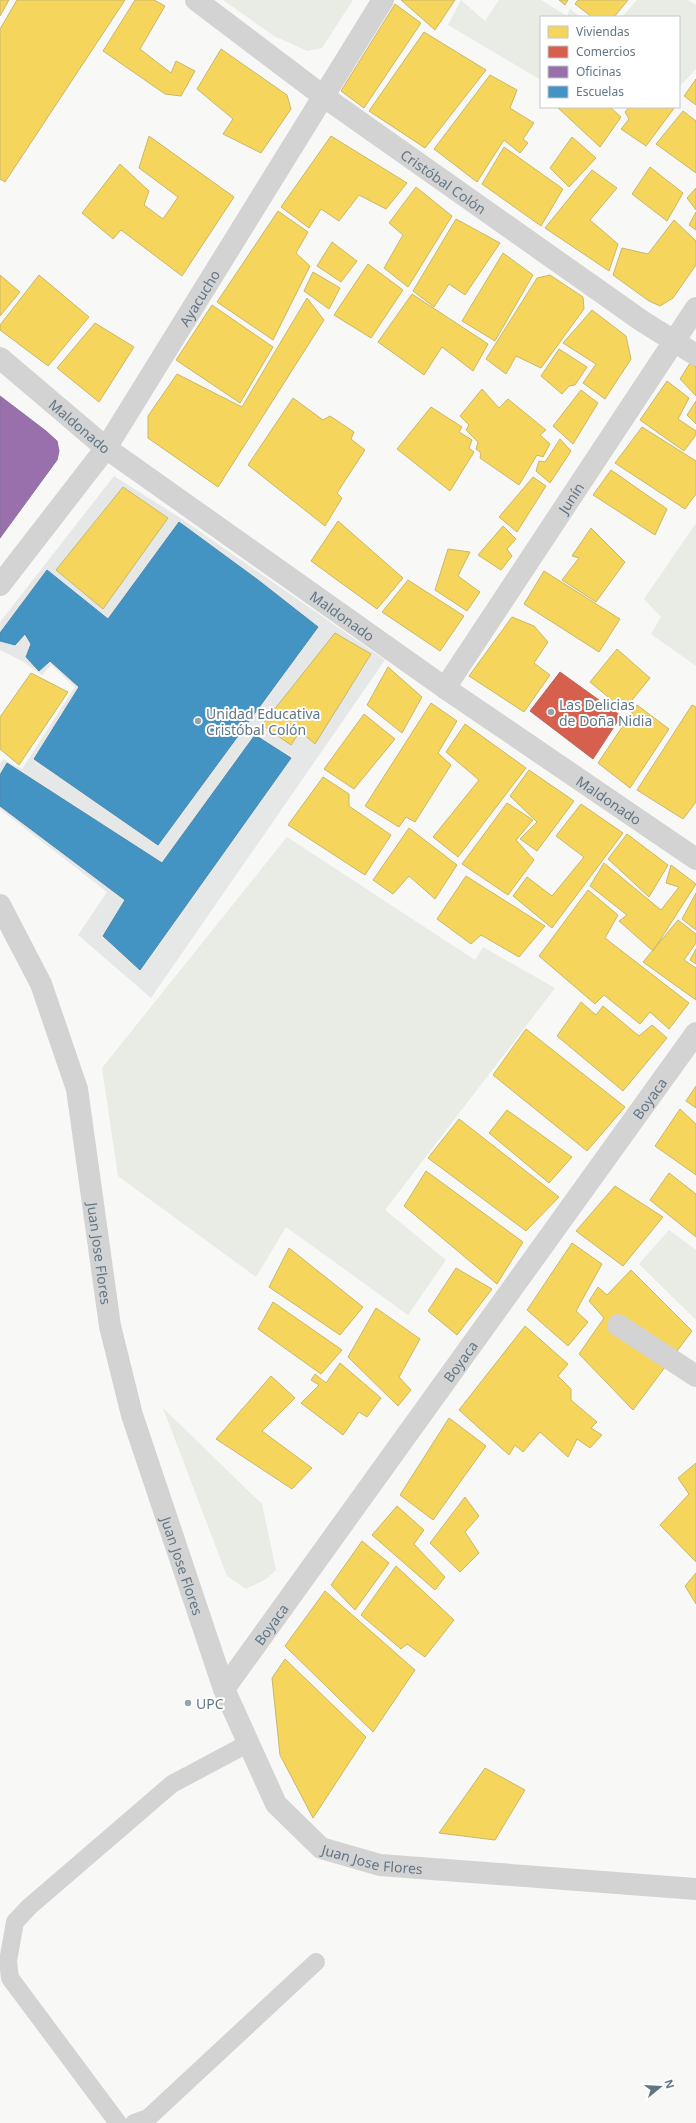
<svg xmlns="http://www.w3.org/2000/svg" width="696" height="2123" viewBox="0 0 696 2123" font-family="'Noto Sans',sans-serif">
  <rect width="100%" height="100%" fill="#f8f8f7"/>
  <path fill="#e6e8e8" d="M 114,476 L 182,519 L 385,660 L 151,998 L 78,935 L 107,892 L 0,809 L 0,764 L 3,759 L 22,769 L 75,687 L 51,665 L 42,675 L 22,661 L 0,650 L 0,622 Z"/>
  <path fill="#e8ece5" d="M 223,0 L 353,0 L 322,48 L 307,51 L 274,36 Z
    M 461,0 L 485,21 L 499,0 L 541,0 L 567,16 L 570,9 L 581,17 L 541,17 L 541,80 L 448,25 Z
    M 637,0 L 688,0 L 696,5 L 696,69 L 679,87 L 679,17 L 622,17 Z
    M 696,523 L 696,666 L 651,634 L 661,617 L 644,599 Z
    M 287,837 L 475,960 L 483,947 L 555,988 L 385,1210 L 446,1260 L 408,1315 L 286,1227 L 256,1277 L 118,1176 L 102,1068 Z
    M 669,1230 L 696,1250 L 696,1320 L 639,1264 Z
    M 163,1408 L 262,1504 L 276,1570 L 266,1579 L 246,1589 L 227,1576 Z"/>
  <path fill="#f6d55c" stroke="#c9b868" d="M 0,0 L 9,0 L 0,16 Z
    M 17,0 L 125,0 L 5,182 L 0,179 L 0,29 Z
    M 135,0 L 154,0 L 165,6 L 140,49 L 171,73 L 176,61 L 195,71 L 181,96 L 165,94 L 103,51 Z
    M 401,0 L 455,0 L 435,30 Z
    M 559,0 L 568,0 L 565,5 Z
    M 578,0 L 628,0 L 614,17 L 592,17 L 575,4 Z
    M 395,4 L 421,23 L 364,108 L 341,91 Z
    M 424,32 L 486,70 L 425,148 L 369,111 Z
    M 221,49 L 287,95 L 291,109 L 261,153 L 223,134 L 233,119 L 197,89 Z
    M 490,75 L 517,90 L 510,108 L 534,123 L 523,139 L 528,143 L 520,153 L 504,140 L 477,182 L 434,149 Z
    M 696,79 L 696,105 L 684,96 Z
    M 557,107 L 610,107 L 621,117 L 600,147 Z
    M 629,107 L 675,107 L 646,146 L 621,129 L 629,119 L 625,112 Z
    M 683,111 L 696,121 L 696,173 L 656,144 Z
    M 149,136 L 234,197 L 182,276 L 121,230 L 113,239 L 82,213 L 120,164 L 149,191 L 144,205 L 163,219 L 178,197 L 139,168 Z
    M 331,136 L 407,183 L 386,209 L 359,195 L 339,221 L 321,209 L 309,228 L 281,207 Z
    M 572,137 L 596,158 L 569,187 L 550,168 Z
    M 504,147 L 563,189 L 541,226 L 482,184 Z
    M 650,167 L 683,193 L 667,221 L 632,194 Z
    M 592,170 L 617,188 L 590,220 L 618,244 L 609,271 L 545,228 Z
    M 416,187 L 452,216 L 408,287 L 384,268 L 403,235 L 389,223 Z
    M 696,188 L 696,210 L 687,198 Z
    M 278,211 L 308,232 L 296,253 L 310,266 L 273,340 L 217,302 Z
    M 696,212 L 696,230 L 689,225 Z
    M 456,219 L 500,243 L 465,295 L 449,284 L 434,307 L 413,291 Z
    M 674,220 L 696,241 L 696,265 L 673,298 L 660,306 L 649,301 L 613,275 L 622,248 L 648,254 Z
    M 332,242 L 357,261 L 341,282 L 317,266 Z
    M 503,253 L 533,275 L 495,341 L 462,321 Z
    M 368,264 L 403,290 L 371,338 L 334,315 Z
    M 313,272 L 340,288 L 329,309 L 304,291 Z
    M 0,275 L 20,292 L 0,316 Z
    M 39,275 L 89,317 L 48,366 L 0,330 L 0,325 Z
    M 550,275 L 583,297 L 584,309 L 541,368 L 516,356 L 506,374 L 486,359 L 537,278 Z
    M 412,294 L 488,344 L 473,371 L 442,347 L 424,375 L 378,342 Z
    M 307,298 L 324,320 L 218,487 L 148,438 L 148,416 L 177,374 L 242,407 Z
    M 212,305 L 273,347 L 240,403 L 176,360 Z
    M 592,310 L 626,336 L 631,359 L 605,399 L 583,383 L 596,364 L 563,343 Z
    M 95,323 L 134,347 L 99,402 L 57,368 Z
    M 559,349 L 587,367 L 575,385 L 569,386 L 562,394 L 541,376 Z
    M 690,363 L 696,367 L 696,396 L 680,379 Z
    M 667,381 L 689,398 L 678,419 L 696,431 L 696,435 L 684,451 L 640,420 Z
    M 482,389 L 499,408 L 508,399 L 546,430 L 540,435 L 550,444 L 543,457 L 537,455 L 519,485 L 480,458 L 481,453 L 476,449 L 478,442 L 466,430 L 469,425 L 460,416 Z
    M 581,390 L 598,403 L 573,444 L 553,426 Z
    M 293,398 L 323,420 L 330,416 L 354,432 L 351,439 L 365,450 L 337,493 L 342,498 L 325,526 L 248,465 Z
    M 696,401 L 696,424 L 687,415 Z
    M 431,407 L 462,427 L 459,432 L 472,440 L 469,448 L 474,452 L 450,491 L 397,449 Z
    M 642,427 L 696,461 L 696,494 L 685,509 L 615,463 Z
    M 560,439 L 571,451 L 550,483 L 536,471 L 539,461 L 545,462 Z
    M 611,470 L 667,509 L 655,535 L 593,495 Z
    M 533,477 L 546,486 L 517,532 L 499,517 Z
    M 123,487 L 168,518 L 103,609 L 56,570 Z
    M 338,521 L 403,578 L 377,609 L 311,561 Z
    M 503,526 L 516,539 L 507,549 L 512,556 L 501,570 L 478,555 Z
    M 591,528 L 625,562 L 596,602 L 562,580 L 579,558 L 572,556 Z
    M 448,549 L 470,552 L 458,576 L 480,592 L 467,611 L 435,590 Z
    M 544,571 L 620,619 L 599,652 L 524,604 Z
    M 408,580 L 464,616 L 440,651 L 382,612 Z
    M 512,617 L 534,626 L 548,642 L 534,663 L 550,675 L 524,712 L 469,676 Z
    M 335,633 L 371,654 L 315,744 L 300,731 L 291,745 L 262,725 Z
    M 617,649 L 650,678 L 624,710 L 590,682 Z
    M 388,667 L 422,697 L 402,733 L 367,705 Z
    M 31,673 L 68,692 L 19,765 L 0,749 L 0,717 Z
    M 431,703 L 457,721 L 438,753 L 451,765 L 415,822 L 406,817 L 399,827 L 365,806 Z
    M 637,705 L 669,729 L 630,788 L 598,763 Z
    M 692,705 L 696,707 L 696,802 L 683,819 L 637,790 Z
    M 364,714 L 395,739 L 354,789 L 324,769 Z
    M 465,724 L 526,768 L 458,857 L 433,837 L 479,780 L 446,752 Z
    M 529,770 L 574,801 L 537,851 L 520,839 L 537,822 L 510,796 Z
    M 323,777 L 349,794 L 349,806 L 391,835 L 365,875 L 288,825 Z
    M 507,803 L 533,820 L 516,840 L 534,860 L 508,895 L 462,864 Z
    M 581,804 L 623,833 L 552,928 L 513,896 L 527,877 L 552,896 L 584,857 L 556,836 Z
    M 409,828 L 457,865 L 435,899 L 409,876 L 393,894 L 373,880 Z
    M 627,834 L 668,865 L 649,897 L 608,859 Z
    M 604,863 L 661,910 L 679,887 L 666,883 L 671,865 L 696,884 L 653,951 L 619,921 L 627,915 L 590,886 Z
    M 466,876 L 545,926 L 519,957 L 481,935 L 471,944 L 437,919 Z
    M 588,890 L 618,915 L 605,938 L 689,1003 L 669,1029 L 650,1012 L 640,1024 L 604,995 L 595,1004 L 539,956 Z
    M 696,893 L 696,930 L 682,919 Z
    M 678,920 L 696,934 L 696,943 L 684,960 L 696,968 L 696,1000 L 643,962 Z
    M 696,949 L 696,964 L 690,960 Z
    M 581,1002 L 596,1015 L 603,1006 L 639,1036 L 652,1025 L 667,1038 L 623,1091 L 557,1036 Z
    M 526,1029 L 625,1107 L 587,1151 L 493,1075 Z
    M 696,1086 L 696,1108 L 686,1101 Z
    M 680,1109 L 696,1124 L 696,1175 L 655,1146 Z
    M 507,1110 L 572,1157 L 549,1183 L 489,1133 Z
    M 459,1119 L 559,1197 L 526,1231 L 428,1158 Z
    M 426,1171 L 523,1242 L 497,1284 L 404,1206 Z
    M 669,1173 L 696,1194 L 696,1237 L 650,1200 Z
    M 615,1186 L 663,1217 L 623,1266 L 576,1231 Z
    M 572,1243 L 602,1264 L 576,1311 L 588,1322 L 568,1346 L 527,1310 Z
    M 289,1248 L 363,1307 L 340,1335 L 269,1287 Z
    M 456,1268 L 492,1289 L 457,1335 L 428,1311 Z
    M 631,1270 L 692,1331 L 633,1410 L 579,1354 L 604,1318 L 589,1301 L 598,1287 L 607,1295 Z
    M 273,1302 L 342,1350 L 321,1374 L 258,1329 Z
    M 376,1308 L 420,1339 L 399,1377 L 411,1390 L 398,1406 L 348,1357 Z
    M 525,1326 L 568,1364 L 558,1376 L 571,1389 L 571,1400 L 597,1422 L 591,1428 L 602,1435 L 590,1448 L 577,1439 L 568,1457 L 540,1432 L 523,1452 L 515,1445 L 509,1455 L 459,1410 Z
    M 340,1363 L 381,1398 L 367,1417 L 359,1412 L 343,1435 L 301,1403 L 319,1385 L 311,1380 L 315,1374 L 326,1383 Z
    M 271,1376 L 295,1398 L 262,1431 L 312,1468 L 292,1489 L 216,1439 Z
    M 449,1418 L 486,1446 L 433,1520 L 400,1495 Z
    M 696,1463 L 696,1562 L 660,1525 L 689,1494 L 678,1478 Z
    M 465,1497 L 479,1516 L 465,1532 L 479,1553 L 460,1572 L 430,1543 Z
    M 397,1506 L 424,1530 L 414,1544 L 445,1577 L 435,1590 L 372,1535 Z
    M 362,1541 L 389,1563 L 355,1610 L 331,1585 Z
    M 396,1566 L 454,1620 L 425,1657 L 407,1644 L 401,1649 L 361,1615 Z
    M 696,1573 L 696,1604 L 685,1586 Z
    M 325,1591 L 415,1670 L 373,1732 L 285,1646 Z
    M 285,1659 L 366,1737 L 313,1818 L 280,1755 L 272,1678 Z
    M 485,1768 L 525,1790 L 495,1840 L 439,1833 Z"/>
  <path fill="#d6604d" stroke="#b3675e" d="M 560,672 L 621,716 L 593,759 L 530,711 Z"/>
  <path fill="#9970ab" stroke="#8872a0" d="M 0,396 L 46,431 L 57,441 L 59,451 L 57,460 L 0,538 Z"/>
  <path fill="#4393c3" stroke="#4c8ab0" d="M 179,522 L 258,580 L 318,627 L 158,845 L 34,759 L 79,687 L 50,661 L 39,671 L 26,657 L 31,644 L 25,634 L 15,645 L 0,641 L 0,633 L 47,570 L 108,619 Z
    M 255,735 L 291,758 L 140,970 L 103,936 L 125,900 L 0,806 L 0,775 L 7,763 L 162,863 Z"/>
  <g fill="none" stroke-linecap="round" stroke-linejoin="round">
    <path stroke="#d3d3d4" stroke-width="18" d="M 118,2123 L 10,1978 L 8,1961 L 15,1922 L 29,1907 L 172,1784 L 249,1743
      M 134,2123 L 148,2118 L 316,1962"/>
    <g stroke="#d3d3d4" stroke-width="22">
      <path id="s1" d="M 196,0 L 323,96 L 642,321 L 696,355"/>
      <path id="s2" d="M 0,358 L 106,448 L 445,688 L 696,859"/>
      <path id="s3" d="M 0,585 L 106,448 L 383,0"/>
      <path id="s4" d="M 445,688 L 696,308"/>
      <path id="s5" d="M 0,905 L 41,984 L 77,1089 L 110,1326 L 132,1415 L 224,1689 L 276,1804 L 321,1848 L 380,1865 L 696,1889"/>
      <path d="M 618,1325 L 696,1376"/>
      <path id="s6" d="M 224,1689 L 696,1033"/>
    </g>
  </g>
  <g fill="#96a4ad" stroke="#fff" stroke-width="1.5">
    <circle cx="551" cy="712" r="4"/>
    <circle cx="198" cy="721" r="4"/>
    <circle cx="188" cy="1703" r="4"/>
  </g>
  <g text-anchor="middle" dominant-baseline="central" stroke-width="4" stroke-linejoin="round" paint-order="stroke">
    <g font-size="14" fill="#617685" stroke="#fff">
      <text stroke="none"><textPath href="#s1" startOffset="307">Cristóbal Colón</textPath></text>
      <text stroke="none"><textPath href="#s3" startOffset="350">Ayacucho</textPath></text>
      <text stroke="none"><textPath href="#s2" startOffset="105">Maldonado</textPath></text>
      <text stroke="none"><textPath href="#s4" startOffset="228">Junín</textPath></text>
      <text stroke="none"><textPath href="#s2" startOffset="429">Maldonado</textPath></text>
      <text stroke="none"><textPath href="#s2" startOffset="753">Maldonado</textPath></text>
      <text stroke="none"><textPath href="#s6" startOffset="728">Boyaca</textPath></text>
      <text stroke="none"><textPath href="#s5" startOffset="366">Juan Jose Flores</textPath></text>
      <text stroke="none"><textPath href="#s6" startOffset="404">Boyaca</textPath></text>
      <text stroke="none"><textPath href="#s5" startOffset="690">Juan Jose Flores</textPath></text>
      <text stroke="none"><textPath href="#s6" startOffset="80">Boyaca</textPath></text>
      <text stroke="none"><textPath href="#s5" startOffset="1062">Juan Jose Flores</textPath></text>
    </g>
    <g font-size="14" fill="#617685" stroke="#fff" text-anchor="start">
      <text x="559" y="704">Las Delicias<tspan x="559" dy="16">de Doña Nidia</tspan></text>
      <text x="206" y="713">Unidad Educativa<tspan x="206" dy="16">Cristóbal Colón</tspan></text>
      <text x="196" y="1703">UPC</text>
    </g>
  </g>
  <rect x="540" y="16" width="140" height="92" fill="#ffffff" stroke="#c0c8ce"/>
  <rect x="548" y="26" width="20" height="12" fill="#f6d55c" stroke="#c0c8ce"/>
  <text x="576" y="36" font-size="12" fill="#617685">Viviendas</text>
  <rect x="548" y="46" width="20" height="12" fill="#d6604d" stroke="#c0c8ce"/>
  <text x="576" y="56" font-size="12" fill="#617685">Comercios</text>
  <rect x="548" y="66" width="20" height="12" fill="#9970ab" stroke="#c0c8ce"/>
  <text x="576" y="76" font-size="12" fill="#617685">Oficinas</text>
  <rect x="548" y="86" width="20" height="12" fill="#4393c3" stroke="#c0c8ce"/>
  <text x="576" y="96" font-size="12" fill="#617685">Escuelas</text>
  <g transform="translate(660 2087) rotate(72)" stroke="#ffffff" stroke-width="3" paint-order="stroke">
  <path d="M0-3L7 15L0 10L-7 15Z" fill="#617685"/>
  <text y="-6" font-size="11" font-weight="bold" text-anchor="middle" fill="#617685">N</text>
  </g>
</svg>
